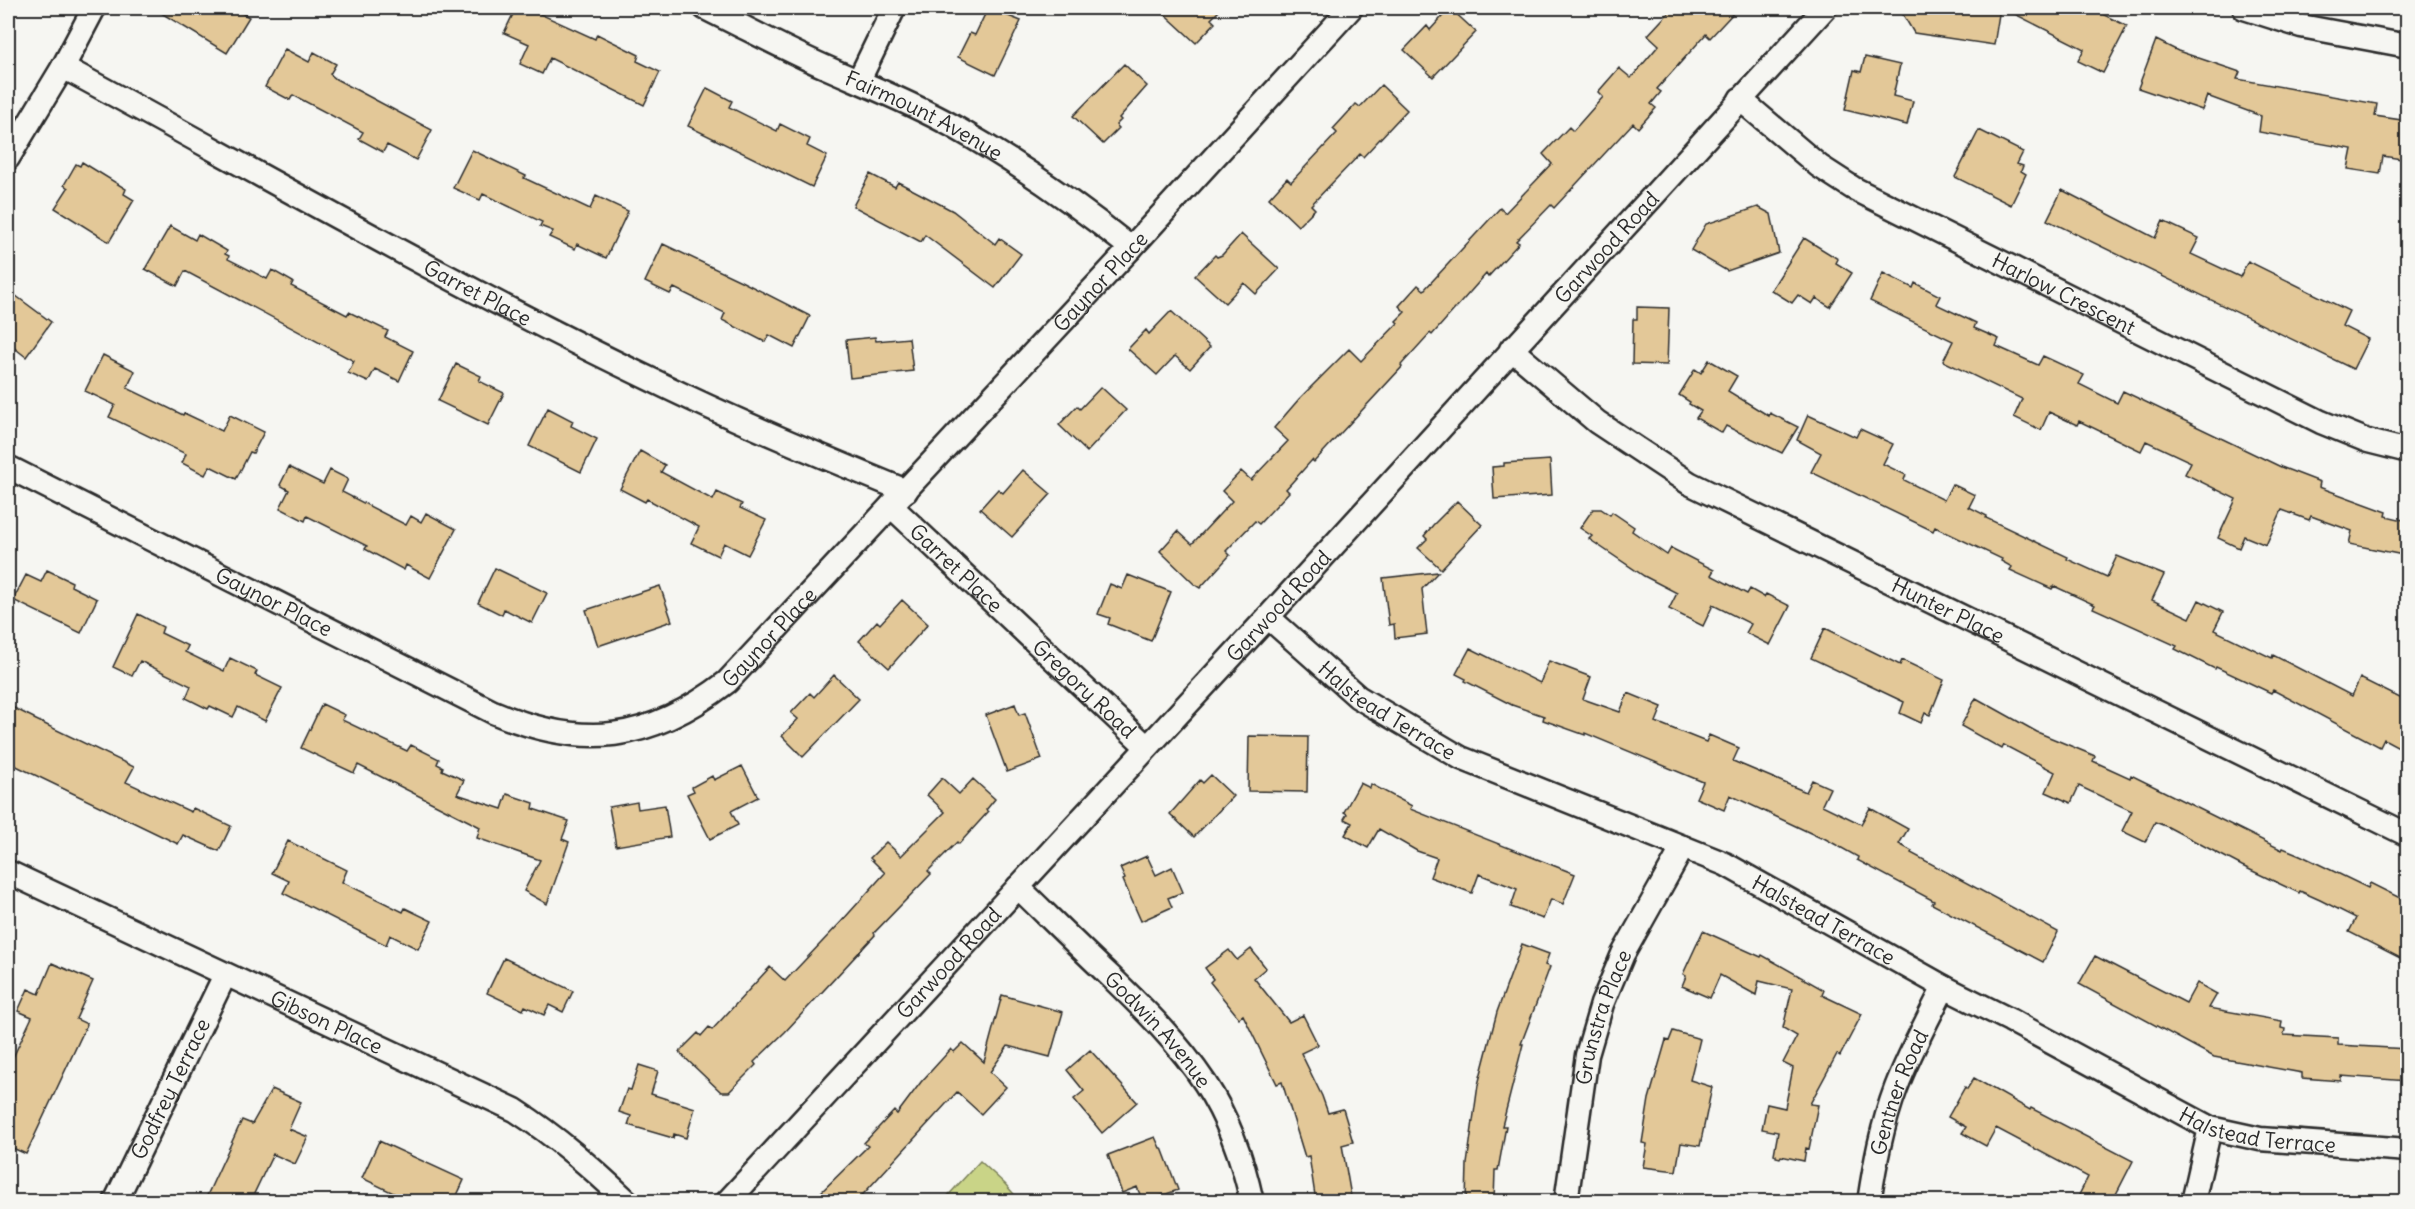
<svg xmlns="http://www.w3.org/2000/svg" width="2415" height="1209" viewBox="0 0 2415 1209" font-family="Delius,sans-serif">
  <rect width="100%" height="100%" fill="#f6f6f2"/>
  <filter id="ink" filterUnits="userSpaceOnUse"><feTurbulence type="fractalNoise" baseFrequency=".0167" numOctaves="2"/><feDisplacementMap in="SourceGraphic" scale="12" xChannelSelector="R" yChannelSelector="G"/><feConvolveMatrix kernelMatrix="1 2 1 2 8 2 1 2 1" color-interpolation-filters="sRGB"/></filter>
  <g filter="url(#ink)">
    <path fill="#c9d487" stroke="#7a8059" stroke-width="1.5" d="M 980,1161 L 1005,1184 L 1020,1201 L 943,1201 Z"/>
    <path fill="#e3c898" stroke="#2b2b2b" stroke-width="1.5" d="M 153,8 L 233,8 L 249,17 L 227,53 Z
      M 516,8 L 543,8 L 540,14 L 595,39 L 597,34 L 639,55 L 637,61 L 660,72 L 644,105 L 550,58 L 542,74 L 520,64 L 529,44 L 504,33 Z
      M 988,8 L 1021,21 L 995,75 L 958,57 L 970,33 L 975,35 Z
      M 1158,8 L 1222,8 L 1211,19 L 1215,23 L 1196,43 Z
      M 1450,8 L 1476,32 L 1433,77 L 1404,50 L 1427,26 L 1430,30 Z
      M 1673,8 L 1738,8 L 1710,38 L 1706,34 L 1657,89 L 1661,92 L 1651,104 L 1656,108 L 1638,128 L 1633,123 L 1554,208 L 1551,205 L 1516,241 L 1519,243 L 1488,277 L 1486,274 L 1432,335 L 1430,333 L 1401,365 L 1402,367 L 1314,462 L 1312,460 L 1286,489 L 1289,492 L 1259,524 L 1255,521 L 1226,551 L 1230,555 L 1200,588 L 1195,585 L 1160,551 L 1178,531 L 1192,544 L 1232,501 L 1222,491 L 1241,471 L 1251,480 L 1288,441 L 1274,428 L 1299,399 L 1349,349 L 1361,361 L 1398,323 L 1396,321 L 1405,312 L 1399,306 L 1418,285 L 1424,290 L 1500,208 L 1505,213 L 1552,164 L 1543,154 L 1569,127 L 1573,131 L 1603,97 L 1598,92 L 1619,68 L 1631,78 L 1659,45 L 1648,35 Z
      M 1899,8 L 2000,8 L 1994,45 L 1914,33 Z
      M 2003,8 L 2090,8 L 2127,26 L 2103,73 L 2078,61 L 2084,49 Z
      M 2156,40 L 2178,51 L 2240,72 L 2237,79 L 2377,104 L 2375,116 L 2408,121 L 2408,160 L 2383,156 L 2380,174 L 2348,169 L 2352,149 L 2259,132 L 2261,116 L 2207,96 L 2202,110 L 2138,88 Z
      M 285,49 L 309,62 L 314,52 L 336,64 L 330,74 L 336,79 L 432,130 L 416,160 L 387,145 L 383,152 L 359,139 L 363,132 L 293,95 L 290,100 L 265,87 Z
      M 1865,57 L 1900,65 L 1893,96 L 1913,101 L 1907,125 L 1845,110 L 1854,70 L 1861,72 Z
      M 1124,64 L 1147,86 L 1119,118 L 1121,120 L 1116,125 L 1119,128 L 1103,144 L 1073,116 Z
      M 1381,85 L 1407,110 L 1363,157 L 1360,154 L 1311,205 L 1315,209 L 1298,226 L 1269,198 L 1287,178 L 1291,182 L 1337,133 L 1333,129 L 1356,104 L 1360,107 Z
      M 707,88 L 732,101 L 729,107 L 777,131 L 780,124 L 810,139 L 807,146 L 827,156 L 812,187 L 688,126 Z
      M 1979,130 L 2023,152 L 2017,164 L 2023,166 L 2021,171 L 2026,174 L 2011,205 L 1955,177 Z
      M 472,150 L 526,176 L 524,178 L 590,209 L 596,196 L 628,211 L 606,258 L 577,244 L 575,249 L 549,237 L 553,231 L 540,226 L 542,222 L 483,194 L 480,200 L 453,188 Z
      M 82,162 L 126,189 L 124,194 L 134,200 L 109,242 L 55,208 L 68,188 L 64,185 L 76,164 L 80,166 Z
      M 870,174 L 895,187 L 898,182 L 953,211 L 995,244 L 999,238 L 1021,254 L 995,288 L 925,235 L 921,242 L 853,206 Z
      M 2062,190 L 2155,238 L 2163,221 L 2199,238 L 2191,254 L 2240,277 L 2248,261 L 2349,311 L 2342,326 L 2368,339 L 2353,369 L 2047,220 Z
      M 1758,207 L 1771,214 L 1779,253 L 1727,271 L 1691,250 L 1706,224 Z
      M 170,226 L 195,240 L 198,234 L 227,251 L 225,254 L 229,256 L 228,259 L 267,279 L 272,270 L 293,282 L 291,286 L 347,315 L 349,312 L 388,331 L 385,337 L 413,351 L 399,381 L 375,369 L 368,382 L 348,373 L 354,361 L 185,271 L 177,286 L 145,269 Z
      M 1241,234 L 1279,269 L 1256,294 L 1244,283 L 1225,303 L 1195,276 L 1215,255 L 1217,257 L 1222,255 Z
      M 1804,238 L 1838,259 L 1836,263 L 1852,273 L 1830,307 L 1816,298 L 1812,304 L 1798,295 L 1792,303 L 1771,290 Z
      M 663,244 L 741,281 L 810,316 L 794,348 L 769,335 L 765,342 L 722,320 L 725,313 L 674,288 L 670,294 L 645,282 Z
      M 1883,273 L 1913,288 L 1915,283 L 1940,296 L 1936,304 L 1976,323 L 1974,328 L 1999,339 L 1996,346 L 2038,365 L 2043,356 L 2084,375 L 2079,384 L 2117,403 L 2123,391 L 2281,467 L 2320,482 L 2319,487 L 2387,512 L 2386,516 L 2408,521 L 2408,556 L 2349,544 L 2352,531 L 2311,516 L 2309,520 L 2282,510 L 2266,545 L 2244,536 L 2239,548 L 2218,538 L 2236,499 L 2185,474 L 2191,462 L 2146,441 L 2141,451 L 2079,421 L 2077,425 L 2049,412 L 2041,430 L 2014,417 L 2022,399 L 1943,361 L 1953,341 L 1870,301 Z
      M 8,290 L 51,322 L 26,357 L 8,343 Z
      M 1637,307 L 1669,308 L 1667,365 L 1632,364 L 1633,319 L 1637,319 Z
      M 1171,311 L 1210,347 L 1190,369 L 1175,356 L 1157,375 L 1128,349 L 1146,330 L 1149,334 Z
      M 875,337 L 876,341 L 909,338 L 913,371 L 850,378 L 846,340 Z
      M 103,355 L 135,371 L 127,388 L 183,415 L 184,413 L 222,431 L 230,415 L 264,432 L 253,453 L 250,452 L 236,479 L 210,466 L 205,475 L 182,463 L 186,454 L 109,417 L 115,405 L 85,391 Z
      M 1709,360 L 1737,376 L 1728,391 L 1769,416 L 1770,413 L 1798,427 L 1782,453 L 1726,426 L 1722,433 L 1696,418 L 1701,411 L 1689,404 L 1690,402 L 1679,395 L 1695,369 L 1701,373 Z
      M 456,364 L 481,376 L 479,381 L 504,393 L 488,425 L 438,401 Z
      M 1101,387 L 1126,410 L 1087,452 L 1059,425 L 1077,406 L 1080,409 Z
      M 548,408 L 573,421 L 571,426 L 597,439 L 581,472 L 529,446 Z
      M 1808,415 L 1856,437 L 1860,429 L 1893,444 L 1883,464 L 1906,475 L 1904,480 L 1944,500 L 1952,484 L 1975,495 L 1969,507 L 1987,516 L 1986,518 L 2068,557 L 2067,559 L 2107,577 L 2117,556 L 2164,575 L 2152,600 L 2190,618 L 2199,600 L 2223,612 L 2214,630 L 2272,658 L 2273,655 L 2352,696 L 2360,678 L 2408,702 L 2408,752 L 2384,739 L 2380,747 L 2273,690 L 2271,693 L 2216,667 L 2215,669 L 2175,649 L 2177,646 L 2093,608 L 2095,605 L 2054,586 L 2052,589 L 2010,570 L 2012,567 L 2001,561 L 2002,559 L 1935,527 L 1933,531 L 1811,472 L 1821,453 L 1797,440 Z
      M 640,451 L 665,465 L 661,472 L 713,500 L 717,492 L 742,504 L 740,508 L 766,520 L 748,555 L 724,543 L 718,556 L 691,543 L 699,527 L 647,499 L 645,502 L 620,489 Z
      M 1550,460 L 1552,495 L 1494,499 L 1492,467 L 1504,466 L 1504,463 Z
      M 289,467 L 323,484 L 330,470 L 348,479 L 342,492 L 406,525 L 411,516 L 421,522 L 426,513 L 456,529 L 430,578 L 406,565 L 404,570 L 365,549 L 367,546 L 307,516 L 305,521 L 280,508 L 289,490 L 280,485 Z
      M 1023,470 L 1051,494 L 1012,537 L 980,509 L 998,489 L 1003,493 Z
      M 1457,501 L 1482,525 L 1441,569 L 1418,548 L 1427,539 L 1424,536 L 1433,525 Z
      M 1593,509 L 1601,509 L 1610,515 L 1612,512 L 1634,527 L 1632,531 L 1667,555 L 1671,548 L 1714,570 L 1711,575 L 1747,594 L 1750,589 L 1764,597 L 1766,594 L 1790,606 L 1770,645 L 1746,633 L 1751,624 L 1713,605 L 1703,626 L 1669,609 L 1677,593 L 1644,576 L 1589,539 L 1592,536 L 1580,528 Z
      M 495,568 L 547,593 L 532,623 L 504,609 L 502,615 L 478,603 Z
      M 47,570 L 72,582 L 71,586 L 97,599 L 81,633 L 13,600 L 26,575 L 41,582 Z
      M 1438,572 L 1422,589 L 1427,634 L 1395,638 L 1394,624 L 1389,625 L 1383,578 Z
      M 1128,575 L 1171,592 L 1151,641 L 1108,624 L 1110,618 L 1098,614 L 1110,584 L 1122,589 Z
      M 660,586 L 672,621 L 598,646 L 586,610 Z
      M 902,600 L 928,624 L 889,668 L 859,641 L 877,621 L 880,624 Z
      M 138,614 L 163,627 L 161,633 L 188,646 L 185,652 L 224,671 L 230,658 L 257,671 L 255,675 L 282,688 L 265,721 L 238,707 L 233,717 L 210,706 L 208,709 L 186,698 L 191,686 L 140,661 L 132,676 L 113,667 Z
      M 1825,628 L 1900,665 L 1902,660 L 1944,680 L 1930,715 L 1925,713 L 1921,723 L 1900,713 L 1904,702 L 1811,658 Z
      M 1470,648 L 1540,683 L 1549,661 L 1591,677 L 1583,699 L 1620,712 L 1628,693 L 1662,707 L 1656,722 L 1706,742 L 1709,735 L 1739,748 L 1733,761 L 1806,792 L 1812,780 L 1830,788 L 1822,805 L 1861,824 L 1870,808 L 1908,829 L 1899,844 L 1912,851 L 1911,853 L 2058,932 L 2043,962 L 1932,904 L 1934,901 L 1857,860 L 1858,857 L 1822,837 L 1821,838 L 1730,795 L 1724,810 L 1696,798 L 1703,782 L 1585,733 L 1585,735 L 1543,720 L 1544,716 L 1512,705 L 1465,681 L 1466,679 L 1456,674 Z
      M 834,675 L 859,699 L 803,757 L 782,736 L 798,719 L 791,713 L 810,693 L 814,697 Z
      M 1976,698 L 2037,732 L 2095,756 L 2093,761 L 2130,778 L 2131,775 L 2155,787 L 2282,850 L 2283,848 L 2300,855 L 2368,888 L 2370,883 L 2408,902 L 2408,962 L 2349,932 L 2356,918 L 2320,900 L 2300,891 L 2299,893 L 2242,866 L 2168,827 L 2155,822 L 2145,842 L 2122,831 L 2132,811 L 2079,786 L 2071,803 L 2046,792 L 2055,772 L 2004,745 L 2002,749 L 1961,726 Z
      M 322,704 L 345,715 L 342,720 L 407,751 L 411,745 L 439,759 L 437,764 L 443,767 L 442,770 L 464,780 L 457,794 L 502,809 L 507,794 L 534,803 L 533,809 L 569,821 L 562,839 L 569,842 L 547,904 L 524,891 L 540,860 L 477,838 L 480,827 L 358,765 L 354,773 L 301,748 Z
      M 1015,704 L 1019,715 L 1025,713 L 1042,759 L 1007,772 L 986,715 Z
      M 8,705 L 34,718 L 34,719 L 134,767 L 126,782 L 191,812 L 193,808 L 231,826 L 219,851 L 183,835 L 178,844 L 8,762 Z
      M 1249,736 L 1308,737 L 1307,792 L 1248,791 Z
      M 742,766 L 758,797 L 731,811 L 738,825 L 710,839 L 687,794 L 694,791 L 692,787 L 712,776 L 714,780 Z
      M 1211,775 L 1233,796 L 1194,837 L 1170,814 L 1200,780 L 1203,783 Z
      M 942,778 L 959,794 L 973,779 L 995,799 L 986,810 L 988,812 L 959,844 L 957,842 L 928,871 L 931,874 L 874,933 L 875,935 L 785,1032 L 754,1062 L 756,1065 L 729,1092 L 721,1092 L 679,1052 L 698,1033 L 701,1036 L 709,1027 L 712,1030 L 770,967 L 785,981 L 841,922 L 885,873 L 870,858 L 886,842 L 901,856 L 945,812 L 927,795 Z
      M 1360,783 L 1370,788 L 1371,784 L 1412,806 L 1410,809 L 1575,874 L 1563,904 L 1551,899 L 1543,919 L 1511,907 L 1517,889 L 1479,874 L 1472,893 L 1430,877 L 1437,858 L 1417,851 L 1379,829 L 1368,848 L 1345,835 L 1352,823 L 1344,819 L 1347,814 L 1344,812 Z
      M 637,802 L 638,809 L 665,805 L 670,837 L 616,846 L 609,807 Z
      M 288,841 L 347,870 L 342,882 L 403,912 L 405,908 L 432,921 L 418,949 L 390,935 L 386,945 L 283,893 L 289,881 L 272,873 Z
      M 1147,856 L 1156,875 L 1172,867 L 1183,892 L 1168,898 L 1172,907 L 1141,921 L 1123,880 L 1125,879 L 1120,868 Z
      M 1703,931 L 1761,957 L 1762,955 L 1824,990 L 1822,995 L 1862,1014 L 1840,1056 L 1837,1054 L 1810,1104 L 1818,1105 L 1809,1149 L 1806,1148 L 1804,1161 L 1781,1156 L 1780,1158 L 1776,1157 L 1776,1155 L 1774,1154 L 1778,1132 L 1762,1129 L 1767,1104 L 1785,1108 L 1793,1068 L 1783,1063 L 1797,1036 L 1783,1028 L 1792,989 L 1759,981 L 1756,995 L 1720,975 L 1710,998 L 1682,986 L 1686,976 L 1683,974 Z
      M 1522,944 L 1549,954 L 1545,965 L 1550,967 L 1521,1044 L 1523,1044 L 1502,1126 L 1506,1126 L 1498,1170 L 1495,1170 L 1494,1202 L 1466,1202 L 1467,1164 L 1478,1085 L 1497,1012 Z
      M 1251,949 L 1266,968 L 1254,978 L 1289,1022 L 1303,1015 L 1318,1045 L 1301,1053 L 1322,1096 L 1328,1113 L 1343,1109 L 1353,1142 L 1342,1145 L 1352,1202 L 1316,1202 L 1309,1156 L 1305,1157 L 1282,1082 L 1277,1084 L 1243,1015 L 1239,1018 L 1210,982 L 1213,979 L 1205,968 L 1229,950 L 1237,960 Z
      M 2095,956 L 2186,1003 L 2197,983 L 2217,994 L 2209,1008 L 2282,1021 L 2281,1028 L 2285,1029 L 2284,1035 L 2338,1038 L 2338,1045 L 2408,1049 L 2408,1081 L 2341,1076 L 2341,1081 L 2302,1078 L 2302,1073 L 2214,1057 L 2079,984 Z
      M 504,958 L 573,991 L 563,1012 L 549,1005 L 544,1015 L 525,1006 L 523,1010 L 487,993 Z
      M 52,963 L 93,981 L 76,1019 L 87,1024 L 26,1154 L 8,1146 L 8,1068 L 32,1017 L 18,1011 L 28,989 L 39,994 Z
      M 1002,995 L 1063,1012 L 1050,1057 L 1008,1046 L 990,1072 L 1006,1087 L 981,1114 L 957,1092 L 856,1202 L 811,1202 L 868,1146 L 864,1143 L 894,1111 L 897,1114 L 921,1082 L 951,1049 L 954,1052 L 963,1043 L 984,1062 Z
      M 1673,1031 L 1700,1039 L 1690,1080 L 1712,1087 L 1700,1146 L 1681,1143 L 1676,1171 L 1643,1167 L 1647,1144 L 1642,1143 L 1649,1099 L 1666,1040 L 1669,1041 Z
      M 1090,1050 L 1137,1102 L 1102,1133 L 1074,1099 L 1084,1091 L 1067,1070 Z
      M 639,1065 L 658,1071 L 651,1094 L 695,1108 L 686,1138 L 674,1134 L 673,1138 L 628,1125 L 631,1116 L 619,1112 L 627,1089 L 631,1090 Z
      M 1974,1078 L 2030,1110 L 2031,1108 L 2133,1161 L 2112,1202 L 2092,1202 L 2079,1195 L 2088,1177 L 1996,1128 L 1986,1146 L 1962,1133 L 1966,1127 L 1948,1117 L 1965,1087 L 1967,1089 Z
      M 272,1089 L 301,1102 L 289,1129 L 308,1137 L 295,1164 L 273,1154 L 250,1202 L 204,1202 L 242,1120 L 252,1124 Z
      M 1155,1137 L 1160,1148 L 1162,1148 L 1178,1190 L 1143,1202 L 1137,1187 L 1122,1193 L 1108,1155 Z
      M 379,1141 L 464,1180 L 454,1202 L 412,1202 L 362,1178 Z"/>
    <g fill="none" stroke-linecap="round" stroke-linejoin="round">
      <g stroke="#2b2b2b" stroke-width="27">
        <g id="street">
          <path id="s1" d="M 705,8 C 744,27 783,48 823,66 C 866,85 910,102 951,125 C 1015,161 1074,202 1131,248"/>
          <path d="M 2244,8 L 2301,26 L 2408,46"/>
          <path id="s2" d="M 63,67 C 259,173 453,285 654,381 C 736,421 821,456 906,491"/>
          <path d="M 859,80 L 894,8"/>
          <path id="s3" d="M 1740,99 L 1819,166 L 1853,188 L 2321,422 L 2368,441 L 2408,451"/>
          <path d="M 8,158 L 63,67 L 94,8"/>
          <path id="s4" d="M 1511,349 L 1597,422 L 1689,483 L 2408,835"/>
          <path id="s5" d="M 8,467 L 493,712 C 583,750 649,742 727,682 L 1131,248 L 1351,8"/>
          <path id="s6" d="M 891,506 L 1147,747"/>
          <path id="s7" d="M 1268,617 L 1358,697 L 1461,758 L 1725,864 L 1944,987 L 2010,1020 L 2210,1128 L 2260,1139 L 2408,1150"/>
          <path id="s8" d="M 8,872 L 515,1110 C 557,1137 592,1168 628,1202"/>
          <path id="s9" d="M 1018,887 C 1049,917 1079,947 1110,976 C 1145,1010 1178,1042 1205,1083 C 1228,1118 1243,1160 1252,1202"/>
          <path id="s10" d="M 115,1202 L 225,975"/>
          <path id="s11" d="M 727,1202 L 1268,617 L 1825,8"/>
          <path id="s12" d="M 1566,1202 L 1587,1055 L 1602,1004 L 1623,954 L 1683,847"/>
          <path id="s13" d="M 1869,1202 C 1875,1163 1882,1125 1896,1088 C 1909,1054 1927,1021 1944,987"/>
          <path d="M 2193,1202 L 2210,1128"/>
        </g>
      </g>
      <use href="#street" stroke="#f6f6f2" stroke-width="22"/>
    </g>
  </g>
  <g text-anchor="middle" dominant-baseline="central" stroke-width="5" stroke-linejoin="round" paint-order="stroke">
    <g font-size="21" fill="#2b2b2b" stroke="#f6f6f2">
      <text stroke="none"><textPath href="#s1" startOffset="244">Fairmount Avenue</textPath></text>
      <text stroke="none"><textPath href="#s11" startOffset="1298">Garwood Road</textPath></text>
      <text stroke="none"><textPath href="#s5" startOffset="1341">Gaynor Place</textPath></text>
      <text stroke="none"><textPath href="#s2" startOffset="472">Garret Place</textPath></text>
      <text stroke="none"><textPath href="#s3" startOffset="380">Harlow Crescent</textPath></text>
      <text stroke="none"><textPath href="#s6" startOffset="90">Garret Place</textPath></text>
      <text stroke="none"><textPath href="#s5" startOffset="298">Gaynor Place</textPath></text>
      <text stroke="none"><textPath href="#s11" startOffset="812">Garwood Road</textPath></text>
      <text stroke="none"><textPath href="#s4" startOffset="512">Hunter Place</textPath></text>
      <text stroke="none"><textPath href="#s5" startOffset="855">Gaynor Place</textPath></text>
      <text stroke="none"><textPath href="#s6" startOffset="266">Gregory Road</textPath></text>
      <text stroke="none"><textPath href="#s7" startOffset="152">Halstead Terrace</textPath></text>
      <text stroke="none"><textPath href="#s7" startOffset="638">Halstead Terrace</textPath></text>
      <text stroke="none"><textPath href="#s11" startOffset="326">Garwood Road</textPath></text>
      <text stroke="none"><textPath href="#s12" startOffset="189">Grunstra Place</textPath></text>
      <text stroke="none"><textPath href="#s8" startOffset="352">Gibson Place</textPath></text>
      <text stroke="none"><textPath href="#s9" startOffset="200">Godwin Avenue</textPath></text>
      <text stroke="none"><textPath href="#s10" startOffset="126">Godfrey Terrace</textPath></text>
      <text stroke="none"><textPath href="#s13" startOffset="114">Gentner Road</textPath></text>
      <text stroke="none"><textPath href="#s7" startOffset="1124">Halstead Terrace</textPath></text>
    </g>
  </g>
  <rect width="2415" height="1209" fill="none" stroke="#f6f6f2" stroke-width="30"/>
  <rect x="15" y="15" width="2385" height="1179" fill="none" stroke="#2b2b2b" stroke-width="2" filter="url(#ink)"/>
</svg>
